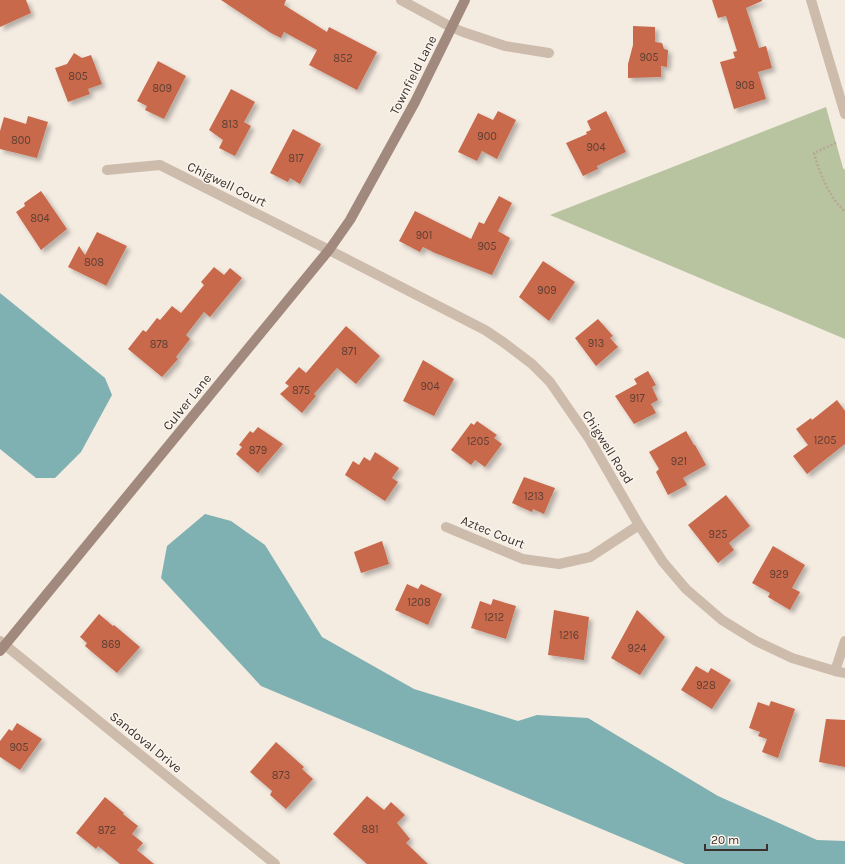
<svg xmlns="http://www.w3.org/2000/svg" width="845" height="864" viewBox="0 0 845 864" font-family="Karla,sans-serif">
  <defs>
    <filter id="shadow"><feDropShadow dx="3.5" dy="3.5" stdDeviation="2" flood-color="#0004"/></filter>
  </defs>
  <rect width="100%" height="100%" fill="#f4ebe1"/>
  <path fill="#b8c4a0" d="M 826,107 L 843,168 L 845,170 L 845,339 L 550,215 Z"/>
  <path fill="#7fb0b2" d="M 0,293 L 105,378 L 112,395 L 81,452 L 55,478 L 36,478 L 0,449 Z
    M 205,514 L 231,521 L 265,545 L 322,637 L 414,689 L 518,721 L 537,715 L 588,718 L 718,796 L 817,840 L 845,841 L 845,864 L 685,864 L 261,686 L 161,578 L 167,546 Z"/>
  <path fill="#c8694b" filter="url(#shadow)" d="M 0,0 L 26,0 L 31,13 L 0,27 Z
    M 221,0 L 286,0 L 284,5 L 327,32 L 329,27 L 377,52 L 357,90 L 309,65 L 317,50 L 284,32 L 281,38 L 271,33 Z
    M 712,0 L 762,0 L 762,1 L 746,8 L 759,48 L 766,46 L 772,68 L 758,72 L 766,99 L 734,109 L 720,62 L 735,58 L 733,52 L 737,51 L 726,16 L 718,18 Z
    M 633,26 L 655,27 L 655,42 L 662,43 L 664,49 L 668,50 L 667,67 L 661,66 L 661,77 L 628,78 L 628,64 L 633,45 Z
    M 74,53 L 82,58 L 91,55 L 102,84 L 88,89 L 90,94 L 68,102 L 55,68 L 67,64 Z
    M 158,61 L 186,76 L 164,119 L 145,110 L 147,106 L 137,101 Z
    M 231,89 L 255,102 L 244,122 L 251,126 L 235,156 L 219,148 L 223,140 L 209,130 Z
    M 498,111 L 516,120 L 497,159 L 482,151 L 477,161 L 458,152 L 478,113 L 493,120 Z
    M 606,111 L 626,152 L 597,166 L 598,169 L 583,176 L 566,143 L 587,134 L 586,132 L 591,130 L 587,121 Z
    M 28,116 L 48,122 L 37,158 L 0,149 L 0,131 L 4,117 L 26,124 Z
    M 293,129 L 321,144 L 300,184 L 290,178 L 288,182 L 270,173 Z
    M 41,191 L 67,229 L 41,250 L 16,212 L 25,206 L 24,203 Z
    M 499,196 L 512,203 L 498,231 L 510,238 L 492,275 L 435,253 L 423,247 L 420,252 L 399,241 L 415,211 L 471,239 L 479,222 L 484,224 Z
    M 97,232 L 127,246 L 106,286 L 107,286 L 68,267 L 79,246 L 85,255 Z
    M 543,261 L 575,282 L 549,321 L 519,297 Z
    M 214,267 L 224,275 L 230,268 L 242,278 L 210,317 L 204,312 L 186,335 L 190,339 L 176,357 L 178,359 L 162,377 L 128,349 L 143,330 L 146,332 L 157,318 L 160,320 L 172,306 L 181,313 L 204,285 L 201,282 Z
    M 598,319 L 613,336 L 610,338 L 618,347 L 596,366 L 575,338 Z
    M 346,326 L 380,356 L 356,384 L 337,368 L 314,394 L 316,396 L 302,413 L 280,394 L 289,386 L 285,383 L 299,367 L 306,373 Z
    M 423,360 L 454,379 L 434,416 L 403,401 Z
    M 648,371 L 656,385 L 652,387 L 658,400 L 651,404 L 656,413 L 634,424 L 615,396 L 637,384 L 634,379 Z
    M 837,400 L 845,411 L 845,444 L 807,474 L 793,456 L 808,445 L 796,429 L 811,418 L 812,420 Z
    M 477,421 L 497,435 L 494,438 L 502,444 L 485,467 L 475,460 L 471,465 L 451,450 L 471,423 L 474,425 Z
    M 258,427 L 283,444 L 258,473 L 236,454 L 242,447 L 239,445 L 250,431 L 253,433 Z
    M 686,431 L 694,445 L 695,445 L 706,465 L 683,478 L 687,485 L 668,495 L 656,472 L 659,469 L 649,452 Z
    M 375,452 L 399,468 L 392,478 L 398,482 L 385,501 L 345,475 L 353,461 L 359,465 L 364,457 L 370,461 Z
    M 524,477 L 555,488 L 544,514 L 533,509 L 532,512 L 512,503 Z
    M 726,495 L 750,526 L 729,543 L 734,550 L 718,563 L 688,525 Z
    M 382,541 L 389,564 L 361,573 L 354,552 Z
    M 773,546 L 805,565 L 792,588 L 800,592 L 790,610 L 768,597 L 770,593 L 752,583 Z
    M 407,584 L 418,589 L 421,584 L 442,594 L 428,625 L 395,610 Z
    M 493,599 L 516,606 L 506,639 L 471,628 L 480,601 L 491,605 Z
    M 554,610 L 589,617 L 584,660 L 548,655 Z
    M 637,610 L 665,637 L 640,675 L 611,658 Z
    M 99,614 L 113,626 L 114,625 L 140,647 L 117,673 L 85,646 L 87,643 L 80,637 Z
    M 696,666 L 708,673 L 711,668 L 731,680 L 712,709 L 681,690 Z
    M 771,701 L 795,709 L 778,758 L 762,752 L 767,739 L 758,736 L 760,732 L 749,728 L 758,702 L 769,706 Z
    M 826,719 L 845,720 L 845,767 L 819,762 Z
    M 17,723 L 42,739 L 20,770 L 0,757 L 0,741 L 9,729 L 12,731 Z
    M 276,742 L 304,767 L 302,769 L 313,779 L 286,809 L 270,795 L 272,791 L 250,772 Z
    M 367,796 L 384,810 L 391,802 L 405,815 L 397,823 L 410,839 L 406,843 L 428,864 L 367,864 L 333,834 Z
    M 105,797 L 124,813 L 123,814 L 138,826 L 132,834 L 143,843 L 137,850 L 154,864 L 120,864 L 98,846 L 96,849 L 76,833 Z"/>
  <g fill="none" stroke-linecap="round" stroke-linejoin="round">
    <path stroke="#b9a596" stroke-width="2.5" stroke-dasharray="2 2" stroke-linecap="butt" d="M 836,143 L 814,153 C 820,175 829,196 845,212"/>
    <path stroke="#cdbbac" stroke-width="10" d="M 401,0 L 451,27 L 463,32 L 505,46 L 549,53
      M 811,0 L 845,114
      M 107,170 L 160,165 L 329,250 L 485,330 L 503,342 L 532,364 L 550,382 L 590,440 L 639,525 L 663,562 L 686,589 L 722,620 L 756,641 L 792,658 L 835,671 L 845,673
      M 446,527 L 523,559 L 559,564 L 590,557 L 639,525
      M 0,641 L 275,864
      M 835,671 L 845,641"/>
    <path stroke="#a18a7d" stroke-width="10" d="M 0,651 L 329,250 L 350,220 L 415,102 L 465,0"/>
  </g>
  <g text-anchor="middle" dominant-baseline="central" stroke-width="3" stroke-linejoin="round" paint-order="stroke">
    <g font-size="11" fill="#5e3e33">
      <text x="649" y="57">905</text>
      <text x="343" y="58">852</text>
      <text x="78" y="76">805</text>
      <text x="745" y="85">908</text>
      <text x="162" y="88">809</text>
      <text x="230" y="124">813</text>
      <text x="487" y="136">900</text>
      <text x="21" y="140">800</text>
      <text x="596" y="147">904</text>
      <text x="296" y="158">817</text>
      <text x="40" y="218">804</text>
      <text x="424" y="235">901</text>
      <text x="487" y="246">905</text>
      <text x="94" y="262">808</text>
      <text x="547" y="290">909</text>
      <text x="596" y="343">913</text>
      <text x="159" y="344">878</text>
      <text x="349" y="351">871</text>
      <text x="430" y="386">904</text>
      <text x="301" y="390">875</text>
      <text x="637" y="398">917</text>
      <text x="825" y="440">1205</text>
      <text x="478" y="441">1205</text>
      <text x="258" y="450">879</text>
      <text x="679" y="461">921</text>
      <text x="534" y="496">1213</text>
      <text x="718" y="534">925</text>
      <text x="779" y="574">929</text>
      <text x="419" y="602">1208</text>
      <text x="494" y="617">1212</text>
      <text x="569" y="635">1216</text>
      <text x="111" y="644">869</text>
      <text x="637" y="648">924</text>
      <text x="706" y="685">928</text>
      <text x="19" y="747">905</text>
      <text x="281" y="775">873</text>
      <text x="370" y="829">881</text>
      <text x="107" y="830">872</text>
    </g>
    <g font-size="13" fill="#3b302b" stroke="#fbf5ee">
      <text transform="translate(413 75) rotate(-63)">Townfield Lane</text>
      <text transform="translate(227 184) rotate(26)">Chigwell Court</text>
      <text transform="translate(187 402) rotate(-51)">Culver Lane</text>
      <text transform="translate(608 447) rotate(58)">Chigwell Road</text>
      <text transform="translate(493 532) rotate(22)">Aztec Court</text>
      <text transform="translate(146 742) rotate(39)">Sandoval Drive</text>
    </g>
  </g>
  <path d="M705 844v6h62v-6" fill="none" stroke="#3b302b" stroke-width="2"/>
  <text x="711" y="844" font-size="12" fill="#3b302b" stroke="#fbf5ee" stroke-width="3" paint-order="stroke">20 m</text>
</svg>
